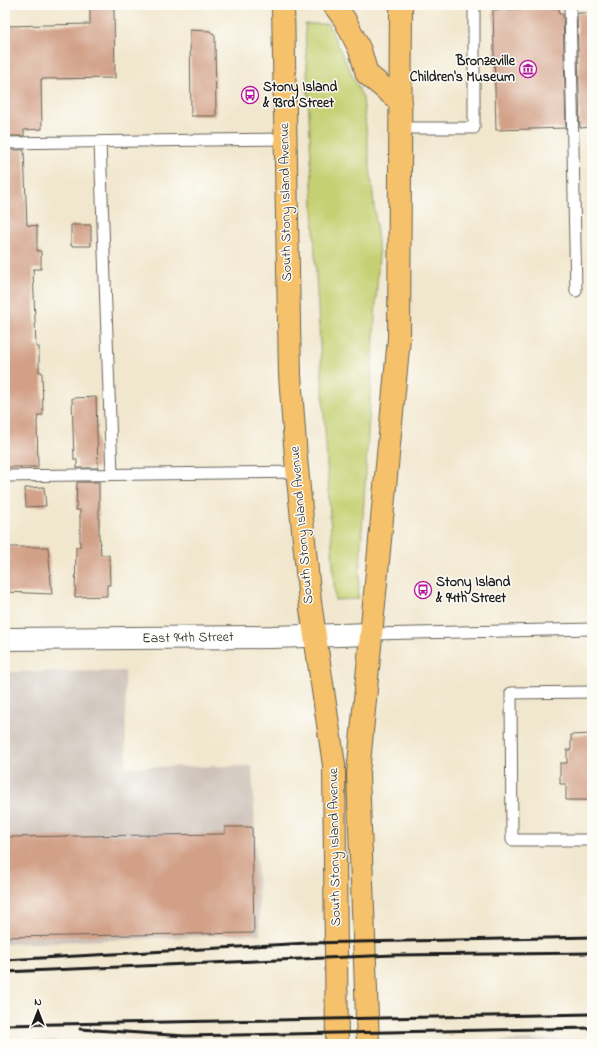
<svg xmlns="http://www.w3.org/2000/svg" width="597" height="1049" viewBox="0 0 597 1049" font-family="'Indie Flower',sans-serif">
  <rect width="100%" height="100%" fill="#fdfcf7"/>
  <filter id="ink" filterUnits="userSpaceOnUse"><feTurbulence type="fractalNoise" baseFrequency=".025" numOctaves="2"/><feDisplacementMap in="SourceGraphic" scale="8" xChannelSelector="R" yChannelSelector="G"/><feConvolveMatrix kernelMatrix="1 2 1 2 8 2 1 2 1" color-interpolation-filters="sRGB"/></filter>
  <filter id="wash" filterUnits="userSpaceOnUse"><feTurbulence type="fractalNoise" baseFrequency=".012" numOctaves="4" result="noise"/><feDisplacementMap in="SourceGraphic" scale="16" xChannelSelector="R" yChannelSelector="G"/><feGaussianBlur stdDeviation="0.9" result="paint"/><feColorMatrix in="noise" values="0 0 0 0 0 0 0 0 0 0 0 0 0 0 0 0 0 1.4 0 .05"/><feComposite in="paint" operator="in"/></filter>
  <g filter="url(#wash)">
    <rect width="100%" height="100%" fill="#f1e7ce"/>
    <path fill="#cdc2b9" d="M 125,671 L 126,767 L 252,766 L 260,934 L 5,944 L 5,672 Z
      M 592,1039 L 592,1044 L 386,1044 L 386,1043 Z"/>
    <path fill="#c4d072" stroke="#707647" d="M 305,24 L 328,24 L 363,98 L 379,253 L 358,599 L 335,600 L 316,276 Z
      M 5,1040 L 100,1044 L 5,1044 Z"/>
    <g id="blocks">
      <path fill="#d2a087" d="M 90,7 L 114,7 L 115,78 L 41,79 L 42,129 L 24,130 L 24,136 L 5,136 L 5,26 L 90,24 Z
        M 559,8 L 559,14 L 563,14 L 566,128 L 496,130 L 493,10 Z
        M 577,13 L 592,13 L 592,127 L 580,128 Z
        M 190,30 L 210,31 L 215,36 L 216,116 L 191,116 Z
        M 5,150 L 24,150 L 27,225 L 37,226 L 37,251 L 41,251 L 41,269 L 33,269 L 36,347 L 39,347 L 39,372 L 42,372 L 43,415 L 38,415 L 37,421 L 38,467 L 5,467 Z
        M 71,225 L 91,225 L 91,246 L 71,246 Z
        M 96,397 L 98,468 L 77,468 L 77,460 L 74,460 L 72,398 Z
        M 77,482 L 99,482 L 99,539 L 100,539 L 101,555 L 109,555 L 110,585 L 107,585 L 107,596 L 75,597 L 76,547 L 80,547 L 80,510 L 76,510 Z
        M 44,487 L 46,506 L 26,507 L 25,488 Z
        M 5,547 L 48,547 L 52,594 L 5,592 Z
        M 592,734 L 592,800 L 566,800 L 566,784 L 560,784 L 560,763 L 567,763 L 567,750 L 571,750 L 571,735 Z
        M 225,827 L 252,827 L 254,933 L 5,937 L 5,837 L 225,834 Z"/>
    </g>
  </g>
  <g filter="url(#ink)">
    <use href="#blocks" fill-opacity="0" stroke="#67635a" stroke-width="1"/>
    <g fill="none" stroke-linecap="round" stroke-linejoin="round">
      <g stroke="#67635a" stroke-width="13">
        <path id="lane" d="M 570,5 L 576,291
          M 401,128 L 474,128 L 474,5
          M 100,142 L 112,474
          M 5,143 L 285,139
          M 5,476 L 297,472
          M 372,634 L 592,629
          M 592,692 L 511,693 L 512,840 L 592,840"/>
      </g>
      <g stroke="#67635a" stroke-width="24">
        <path id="street" d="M 5,639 L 272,637 L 372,634"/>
      </g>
      <g stroke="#67635a" stroke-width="24">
        <path id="highway" d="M 283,5 L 290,375 L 296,458 L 310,602 L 334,765 L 337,1044
          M 334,5 L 345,20 L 360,50 L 367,74 L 401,102
          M 368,1044 L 358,774 L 399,338 L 401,5"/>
      </g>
      <use href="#lane" stroke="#fff" stroke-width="11"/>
      <use href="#street" stroke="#fff" stroke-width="22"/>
      <use href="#highway" stroke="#f5c16b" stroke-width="22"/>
      <path stroke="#1c1c1c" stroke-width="3" d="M 5,960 L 308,943 L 592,937
        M 5,972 L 394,955 L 592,953
        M 5,1025 L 592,1014
        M 80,1029 L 185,1036 L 592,1028"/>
    </g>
  </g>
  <defs>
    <g id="museum-ring" transform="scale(0.9)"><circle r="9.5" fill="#fdfcf7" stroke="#b5179e" stroke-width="1.5"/><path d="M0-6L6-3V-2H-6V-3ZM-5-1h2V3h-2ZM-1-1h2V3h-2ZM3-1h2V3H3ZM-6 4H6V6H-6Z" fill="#b5179e"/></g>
    <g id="bus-ring" transform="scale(0.9)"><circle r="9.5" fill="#fdfcf7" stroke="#b5179e" stroke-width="1.5"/><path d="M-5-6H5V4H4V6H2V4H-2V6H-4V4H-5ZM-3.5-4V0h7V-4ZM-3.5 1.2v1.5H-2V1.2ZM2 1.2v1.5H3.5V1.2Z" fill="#b5179e"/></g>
  </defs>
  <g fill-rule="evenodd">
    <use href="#museum-ring" x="528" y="69"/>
    <use href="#bus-ring" x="250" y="95"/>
    <use href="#bus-ring" x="423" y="590"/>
  </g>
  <g text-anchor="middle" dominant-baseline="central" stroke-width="3" stroke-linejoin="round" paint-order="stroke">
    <g font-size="14" font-weight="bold" fill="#1c1c1c" stroke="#fdfcf7" text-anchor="start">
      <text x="515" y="61" text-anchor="end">Bronzeville<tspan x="515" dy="16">Children's Museum</tspan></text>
      <text x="263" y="87">Stony Island<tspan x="263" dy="16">&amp; 93rd Street</tspan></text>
      <text x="436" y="582">Stony Island<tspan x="436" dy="16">&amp; 94th Street</tspan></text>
    </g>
    <g font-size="14" fill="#1c1c1c" stroke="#fdfcf7">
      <text transform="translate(286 202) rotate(-91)">South Stony Island Avenue</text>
      <text transform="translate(302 525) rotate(-95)">South Stony Island Avenue</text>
      <text transform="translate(188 638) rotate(-1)">East 94th Street</text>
      <text transform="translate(335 847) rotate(-91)">South Stony Island Avenue</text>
    </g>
  </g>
  <rect width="597" height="1049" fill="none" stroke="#fdfcf7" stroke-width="20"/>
  <g transform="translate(38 1011)" stroke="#fdfcf7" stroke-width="3" paint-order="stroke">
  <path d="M0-3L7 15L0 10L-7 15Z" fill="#1c1c1c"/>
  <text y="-6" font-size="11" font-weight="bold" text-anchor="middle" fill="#1c1c1c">N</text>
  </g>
</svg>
